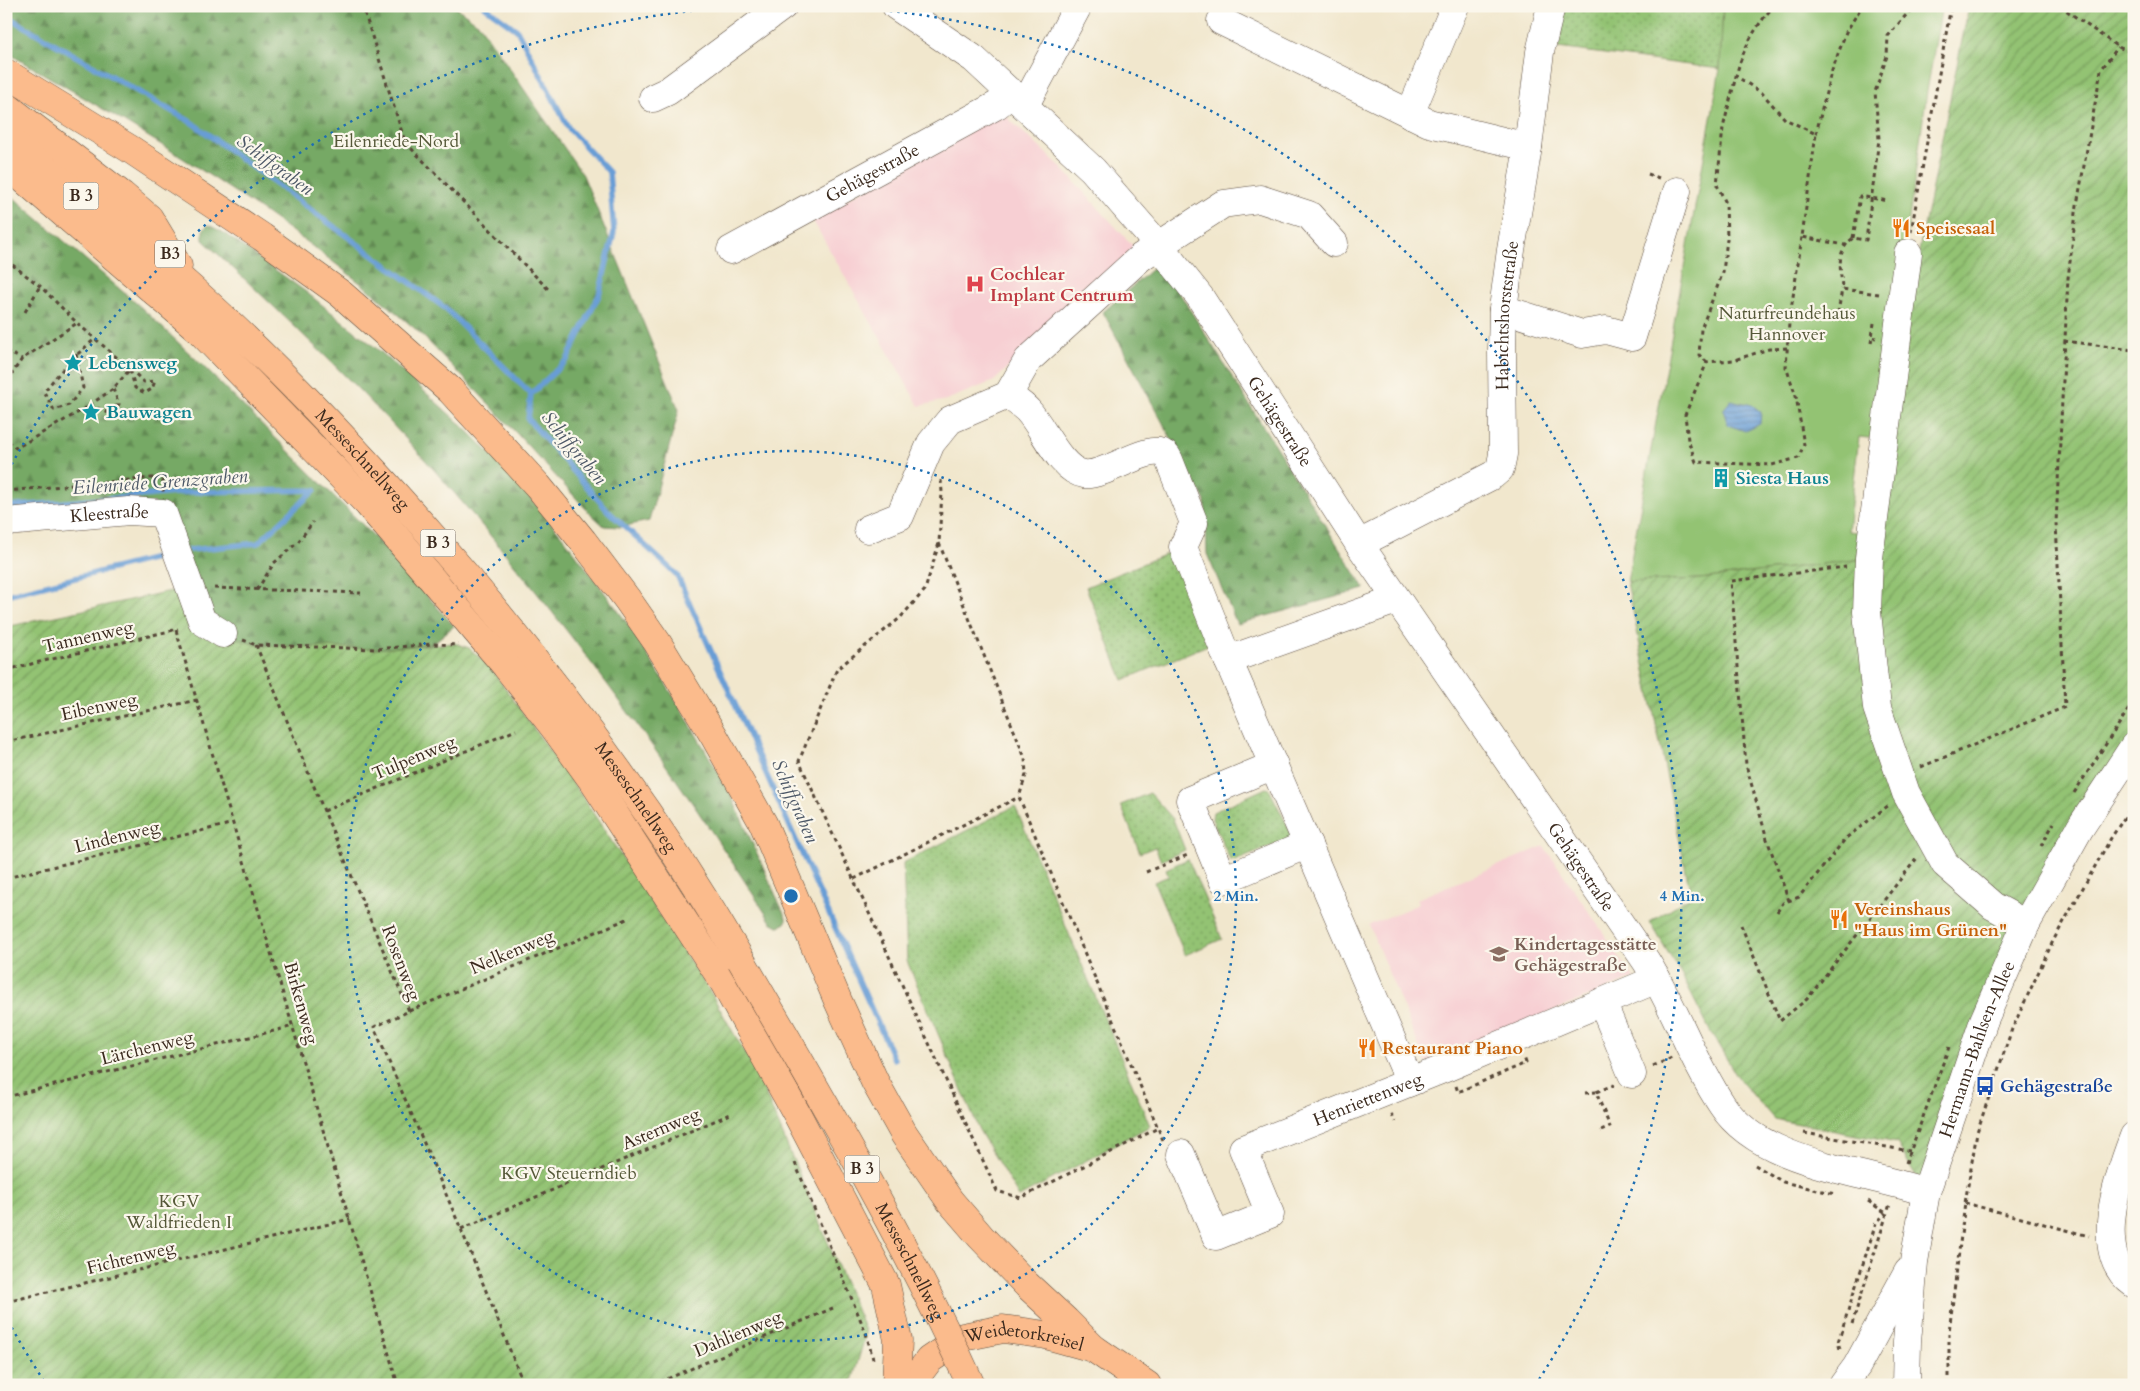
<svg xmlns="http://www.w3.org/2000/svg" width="2140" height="1391" viewBox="0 0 2140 1391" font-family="Cardo,serif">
  <defs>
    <pattern id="grass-dots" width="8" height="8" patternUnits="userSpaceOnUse" patternTransform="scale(1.25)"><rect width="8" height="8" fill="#93c373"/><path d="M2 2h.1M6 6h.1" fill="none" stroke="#799f5e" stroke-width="1.8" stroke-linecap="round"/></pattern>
    <pattern id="forest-firs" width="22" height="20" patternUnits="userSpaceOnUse" patternTransform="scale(1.25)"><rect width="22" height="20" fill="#76a965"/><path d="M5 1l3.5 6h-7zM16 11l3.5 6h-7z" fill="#628a53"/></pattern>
    <pattern id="garden-furrows" width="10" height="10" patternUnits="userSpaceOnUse" patternTransform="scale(1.25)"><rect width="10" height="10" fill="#93c373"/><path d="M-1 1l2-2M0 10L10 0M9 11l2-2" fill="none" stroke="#799f5e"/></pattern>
    <pattern id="water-rules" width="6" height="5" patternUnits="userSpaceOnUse" patternTransform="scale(1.25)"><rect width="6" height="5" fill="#689dd5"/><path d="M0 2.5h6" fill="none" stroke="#5780ac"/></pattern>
  </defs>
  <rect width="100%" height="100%" fill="#fbf7ec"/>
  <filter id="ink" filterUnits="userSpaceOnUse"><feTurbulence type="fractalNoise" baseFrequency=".02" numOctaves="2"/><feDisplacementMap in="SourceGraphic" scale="10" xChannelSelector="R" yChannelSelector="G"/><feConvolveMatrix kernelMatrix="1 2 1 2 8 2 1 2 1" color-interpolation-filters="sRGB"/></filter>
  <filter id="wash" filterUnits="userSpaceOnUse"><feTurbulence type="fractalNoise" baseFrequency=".0096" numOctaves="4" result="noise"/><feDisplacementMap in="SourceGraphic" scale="20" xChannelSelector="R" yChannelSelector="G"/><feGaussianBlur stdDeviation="1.12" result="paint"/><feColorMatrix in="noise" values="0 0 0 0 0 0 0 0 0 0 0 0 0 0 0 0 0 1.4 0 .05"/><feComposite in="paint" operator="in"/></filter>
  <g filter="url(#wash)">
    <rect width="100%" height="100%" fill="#f1e7cd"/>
    <path fill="#f7cfd3" d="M 1001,112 L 1059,165 L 1135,248 L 994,381 L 946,400 L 919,406 L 812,219 Z
      M 1544,846 L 1634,978 L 1426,1063 L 1369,925 L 1419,904 L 1417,899 Z"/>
    <path fill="url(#grass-dots)" stroke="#677648" d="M 1566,6 L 1723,6 L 1720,69 L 1558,48 Z
      M 1183,547 L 1220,640 L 1123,680 L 1086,587 Z
      M 1266,788 L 1269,789 L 1290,831 L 1290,839 L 1235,861 L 1230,860 L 1212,819 L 1213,812 Z
      M 1150,793 L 1173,819 L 1185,850 L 1161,861 L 1155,847 L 1140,853 L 1121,805 Z
      M 1015,806 L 1150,1126 L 1019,1197 L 979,1130 L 907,961 L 903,863 Z
      M 1188,859 L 1222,939 L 1185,955 L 1154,882 L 1169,876 L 1166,869 Z"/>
    <path fill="url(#forest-firs)" stroke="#586a42" d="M 6,6 L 454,6 L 479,24 L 583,175 L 679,410 L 649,521 L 620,527 L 604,526 L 588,511 C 544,464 502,416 456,370 C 442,356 428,340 413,327 C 290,219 147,134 6,52 Z
      M 6,191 L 143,309 L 205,368 L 372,534 L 454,626 L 432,644 L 376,649 L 256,645 L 223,634 L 163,513 L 6,522 Z
      M 208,225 L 221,231 L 306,292 L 381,352 L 468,431 L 509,473 L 563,537 L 625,620 L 679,705 L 729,791 L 786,918 L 786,922 L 780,927 L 771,922 C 672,767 564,619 443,480 C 369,395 286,318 203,240 L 203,230 Z
      M 1160,262 L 1365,589 L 1237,624 L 1207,554 L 1205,501 L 1103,312 Z"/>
    <path fill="#93c373" stroke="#677648" d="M 1723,6 L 1942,6 L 1927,91 L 1878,439 L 1859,437 L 1848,531 L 1867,533 L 1863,559 L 1700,579 L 1627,582 L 1720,69 Z"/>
    <path fill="url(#garden-furrows)" stroke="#677648" d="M 1969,6 L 2134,6 L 2134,746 L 2079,828 L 1924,1190 L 1897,1143 L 1774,1119 L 1738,1078 L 1710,1031 L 1682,976 L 1650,922 L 1691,896 L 1627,582 L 1700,579 L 1863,559 L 1918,256 Z
      M 189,587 L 223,634 L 256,645 L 376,649 L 454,643 L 469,648 L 490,667 L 584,799 L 712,995 L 758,1076 L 866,1333 L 851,1385 L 6,1385 L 6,627 Z"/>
    <path fill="url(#water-rules)" stroke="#52647a" d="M 1731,400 L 1752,405 L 1761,412 L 1760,424 L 1745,431 L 1728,425 L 1723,410 Z"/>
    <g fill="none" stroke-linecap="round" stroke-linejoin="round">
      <path stroke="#689dd5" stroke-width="5.5" d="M 484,6 L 517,30 L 569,129 L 609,172 L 614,232 L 599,295 L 567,360 L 531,394
        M 6,16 L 191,122 L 445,308 L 531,394
        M 531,394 L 528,419 L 608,511 L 677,575 L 894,1059
        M 6,507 L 189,492 L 315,490
        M 190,550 L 258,543 L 315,490
        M 6,595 L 164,556"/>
    </g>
  </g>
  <g filter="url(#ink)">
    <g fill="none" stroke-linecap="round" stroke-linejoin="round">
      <g stroke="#564638" stroke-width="29">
        <g id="minor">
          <path id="s1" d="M 896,6 L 974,59 L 1093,170 L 1159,246 L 1200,297 L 1359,544 L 1646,961 C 1675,1007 1692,1060 1722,1105 C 1760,1164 1863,1171 1926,1192"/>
          <path d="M 1221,21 L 1429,123 L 1528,147"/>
          <path d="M 653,98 L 668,91 L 783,6"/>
          <path d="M 1025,105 L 1078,6"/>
          <path d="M 1410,114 L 1455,6"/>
          <path id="s2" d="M 731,250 L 997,105 L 1012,93"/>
          <path d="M 1908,253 L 1869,558 L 1867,612 L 1877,708 L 1906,793 L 1945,864 L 1993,906 L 2026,924"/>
          <path d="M 1503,309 L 1582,334 L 1606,330 L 1632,337 L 1677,191"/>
          <path d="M 1008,395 L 1028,360 L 1141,257 L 1223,204 L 1260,199 L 1309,215 L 1334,243"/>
          <path id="s3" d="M 6,522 L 129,511 L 163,513 L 202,621 L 223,634"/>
          <path d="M 868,529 L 900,516 L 931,443 L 950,420 L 1008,395 C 1015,400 1024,406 1029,412 C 1044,429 1061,471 1084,474 C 1105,477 1148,443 1164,454 C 1167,455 1168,458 1169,460 L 1194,523 L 1183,547 L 1228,660 L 1410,1082"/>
          <path id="s4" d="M 1359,544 L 1493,475 L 1500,469 L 1503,454 L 1502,351 L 1503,309 L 1511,250 L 1528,147 L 1540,52 L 1551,6"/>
          <path d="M 1228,660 L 1396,600"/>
          <path d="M 1274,765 L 1190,800 L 1223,880 L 1308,844"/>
          <path d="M 1602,1002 L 1632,1074"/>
          <path d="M 2134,1136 C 2119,1175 2090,1254 2134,1284"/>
          <path id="s5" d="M 1181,1154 L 1216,1236 L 1270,1214 L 1243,1149 L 1448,1067 L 1657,979"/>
          <path d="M 1843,1385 L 1857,1366 L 1908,1272"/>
          <path id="s6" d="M 1906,1385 L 1907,1342 L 1914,1262 L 1926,1192 L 1984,1020 L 2026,924 L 2080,828 L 2134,746"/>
        </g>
      </g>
      <g stroke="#564638" stroke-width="29">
        <g id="major">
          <path id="s7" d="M 910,1385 L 929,1360 L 963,1337 L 1003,1329 L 1046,1335 L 1093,1348 L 1147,1385"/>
        </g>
      </g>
      <g stroke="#564638" stroke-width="29">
        <g id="highway">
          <path d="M 6,73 L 130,149 L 262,237 L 341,294 L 450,390 L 538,486 L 583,541 L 627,599 L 657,642 L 714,736 L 763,823 L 838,1001 L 875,1082 L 904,1134 L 950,1201 L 981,1237 L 1027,1285 L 1066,1321 L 1093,1348"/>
          <path d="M 6,106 L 122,195 L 149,218 L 178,266"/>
          <path id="s8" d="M 6,138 C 69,187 133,236 192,289 C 278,366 357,450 433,537 C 547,668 653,809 741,960"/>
          <path d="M 6,164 L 198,329 L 368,504 L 506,666 L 553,726 L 595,784 L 723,981 L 798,1116 L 886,1285 L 898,1340 L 896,1385"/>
        </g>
      </g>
      <path stroke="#564638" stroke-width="3" stroke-dasharray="4 4" stroke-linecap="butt" d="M 350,6 L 365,14 L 405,142 L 549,290
        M 1190,6 L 1203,12
        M 1770,6 L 1773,7 C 1754,28 1743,49 1736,76 L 1762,93 L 1785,119 L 1816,134 L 1802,237 L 1845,245
        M 2060,6 L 2118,47 L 2134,54
        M 1816,134 L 1830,76 L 1846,32 L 1862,6
        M 1648,174 L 1659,178
        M 1911,232 L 1951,6
        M 1853,238 L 1860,196 L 1888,201
        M 6,260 L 40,286 L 77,323 L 130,369 L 113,389 L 84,409 L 16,448 L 6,440
        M 1879,294 L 1842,289 C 1841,268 1835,252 1853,238 L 1866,240 L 1879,139 L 1875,92 L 1887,56 L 1888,36 L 1914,6
        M 25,312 L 40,286
        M 1838,313 L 1842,289
        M 1874,323 L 1872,337 L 1876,338
        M 2064,341 L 2134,350
        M 1871,343 L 1872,337
        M 1787,348 L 1769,349 L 1734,360 L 1707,362 L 1685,415 L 1688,440 L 1696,462 L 1772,465 L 1798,458 L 1804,445 L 1796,396 L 1786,367 L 1789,323 L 1802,237
        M 6,351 L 22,359
        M 76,354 L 83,388 L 69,405 L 54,410 L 44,392 C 59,372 75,355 95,339
        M 1707,362 L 1699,355 L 1701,329 L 1723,272 L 1727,239 L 1726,203 L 1717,185 L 1723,128 L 1736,76
        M 130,369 L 144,382 L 155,381 L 152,389 L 145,393 L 135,388 Z
        M 6,382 L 22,359 L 77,323
        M 90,405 L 111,414 L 119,404 L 113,389
        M 941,480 L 942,492 L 939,543 L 925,590 L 900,618 L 837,669 L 799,761 L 997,1191 L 1021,1198 L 1158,1128
        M 6,491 L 163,477 L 163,492
        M 939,543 L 1025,758 L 1026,775 L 1019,797 L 1163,1140
        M 214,588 L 361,593
        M 257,590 L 274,563 L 298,542 L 313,522
        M 176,630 L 398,1385
        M 243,640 L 256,645 L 376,649 L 432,644 L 458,645
        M 256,645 L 324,811 L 409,1011 L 374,1027 L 461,1229 L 524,1385
        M 6,670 L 178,629
        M 6,742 L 197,700
        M 1921,767 L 2065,707 L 2056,523 L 2068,278 L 2077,205 L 2101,70 L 2118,47
        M 2074,793 L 2134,701
        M 324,811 L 516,730
        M 2041,846 L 2054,823
        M 1146,872 L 1190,854
        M 6,878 L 234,823
        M 854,879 L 1019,797
        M 1789,901 L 1767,839 L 1746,765 L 1731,581 L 1846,567
        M 1777,912 L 1783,903 L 1799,897 L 1846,838 L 1889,805
        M 1741,925 L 1780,1021 L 1807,999 L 1917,858
        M 409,1011 L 627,919
        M 1653,1066 L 1672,1058
        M 1456,1086 L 1458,1092 L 1526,1063 L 1524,1057
        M 1585,1093 L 1596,1092
        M 6,1097 L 294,1026
        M 1393,1115 L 1392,1115 L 1395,1122
        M 1601,1131 L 1610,1127 L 1596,1092 L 1614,1085
        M 1804,1133 L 1910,1151
        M 795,1163 L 866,1333 L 873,1359
        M 1906,1163 L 1949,1047
        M 1755,1165 L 1783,1182 L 1835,1194
        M 1868,1201 L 1886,1213
        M 1965,1203 L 2089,1236
        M 461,1229 L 733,1113
        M 6,1302 L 350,1219
        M 1852,1324 L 1890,1204
        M 1840,1349 L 1838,1342 L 1876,1223 L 1886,1213
        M 653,1385 L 833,1308
        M 870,1385 L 873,1378
        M 1949,1385 L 1949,1332 L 1965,1203 L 1977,1132 L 2012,1029 L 2053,941 L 2111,838 L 2134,803"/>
      <use href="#minor" stroke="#fff" stroke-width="28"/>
      <use href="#major" stroke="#fbbb8c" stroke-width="28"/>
      <use href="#highway" stroke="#fbbb8c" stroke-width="28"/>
      <g stroke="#564638" stroke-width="29" stroke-linecap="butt">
        <g id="highway-bridge">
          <path id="s9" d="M 741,960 C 822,1099 904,1238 971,1385"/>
        </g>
      </g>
      <use href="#highway-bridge" stroke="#fbbb8c" stroke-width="28"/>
    </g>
  </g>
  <g fill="none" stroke="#1f6fb2" stroke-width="2.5" stroke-dasharray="2.5 5">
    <circle cx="791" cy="896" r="445"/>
    <path d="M44 1381A891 891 0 0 1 8 1321M8 471A891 891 0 0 1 737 7M845 7A891 891 0 0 1 1538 1381"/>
  </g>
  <defs>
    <g id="restaurant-bare" transform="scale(1.5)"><path d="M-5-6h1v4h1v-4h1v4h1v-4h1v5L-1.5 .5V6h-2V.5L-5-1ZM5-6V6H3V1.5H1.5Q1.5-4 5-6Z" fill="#e8710a" stroke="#fbf7ec" stroke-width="2.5" paint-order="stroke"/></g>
    <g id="hospital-bare" transform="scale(1.5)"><path d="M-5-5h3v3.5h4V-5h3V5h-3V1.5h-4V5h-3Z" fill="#e0444e" stroke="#fbf7ec" stroke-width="2.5" paint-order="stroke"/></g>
    <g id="sight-bare" transform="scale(1.5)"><path d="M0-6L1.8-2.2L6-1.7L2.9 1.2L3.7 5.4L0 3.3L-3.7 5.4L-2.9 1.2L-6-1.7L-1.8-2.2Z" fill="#0f9aa8" stroke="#fbf7ec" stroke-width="2.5" paint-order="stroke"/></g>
    <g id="building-bare" transform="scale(1.5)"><path d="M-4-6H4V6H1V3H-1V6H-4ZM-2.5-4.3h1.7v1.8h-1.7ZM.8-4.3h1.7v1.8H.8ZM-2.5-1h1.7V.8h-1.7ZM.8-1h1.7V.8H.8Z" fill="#0f9aa8" stroke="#fbf7ec" stroke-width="2.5" paint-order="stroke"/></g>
    <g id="school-bare" transform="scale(1.5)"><path d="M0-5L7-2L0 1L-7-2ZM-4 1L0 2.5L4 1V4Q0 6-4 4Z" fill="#8d6e63" stroke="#fbf7ec" stroke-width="2.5" paint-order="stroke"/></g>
    <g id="bus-bare" transform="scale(1.5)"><path d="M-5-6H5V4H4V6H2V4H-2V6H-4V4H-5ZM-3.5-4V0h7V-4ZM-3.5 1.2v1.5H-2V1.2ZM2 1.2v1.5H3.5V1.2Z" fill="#1a4fb4" stroke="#fbf7ec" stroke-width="2.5" paint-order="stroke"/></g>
  </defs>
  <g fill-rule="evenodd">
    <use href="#restaurant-bare" x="1901" y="228"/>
    <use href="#hospital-bare" x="975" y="284"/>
    <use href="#sight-bare" x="73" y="363"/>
    <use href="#sight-bare" x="91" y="412"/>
    <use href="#building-bare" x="1721" y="478"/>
    <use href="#restaurant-bare" x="1839" y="919"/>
    <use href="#school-bare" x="1499" y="954"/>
    <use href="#restaurant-bare" x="1367" y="1048"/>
    <use href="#bus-bare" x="1985" y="1086"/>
  </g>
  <g text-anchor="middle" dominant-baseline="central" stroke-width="4.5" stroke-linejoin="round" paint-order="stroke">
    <g fill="#fbf7ec" stroke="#75685c" stroke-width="1">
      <rect x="63.5" y="182.5" width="35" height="27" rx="4"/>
      <rect x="155" y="240.5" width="30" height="27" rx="4"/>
      <rect x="420.5" y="529.5" width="35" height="27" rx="4"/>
      <rect x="844.5" y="1155.5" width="35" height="27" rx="4"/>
    </g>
    <g font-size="16" font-weight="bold" fill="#3b2a1e">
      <text x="81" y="196">B 3</text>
      <text x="170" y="254">B3</text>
      <text x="438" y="543">B 3</text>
      <text x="862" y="1169">B 3</text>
    </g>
    <g font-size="18" fill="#555838" stroke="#fbf7ec">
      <text x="396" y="141">Eilenriede-Nord</text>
      <text x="1787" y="313">Naturfreundehaus<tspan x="1787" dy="21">Hannover</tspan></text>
      <text x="569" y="1173">KGV Steuerndieb</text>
      <text x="179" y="1201">KGV<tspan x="179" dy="21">Waldfrieden I</tspan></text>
    </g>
    <g font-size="18" fill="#3b2a1e" stroke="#fbf7ec">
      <text stroke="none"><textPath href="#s2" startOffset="161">Gehägestraße</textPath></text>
      <text stroke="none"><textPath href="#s4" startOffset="314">Habichtshorststraße</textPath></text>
      <text stroke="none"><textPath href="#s1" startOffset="571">Gehägestraße</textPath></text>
      <text stroke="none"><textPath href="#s8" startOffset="481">Messeschnellweg</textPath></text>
      <text stroke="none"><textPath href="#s3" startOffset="104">Kleestraße</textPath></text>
      <text transform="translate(88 637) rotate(-13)">Tannenweg</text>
      <text transform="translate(99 707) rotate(-12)">Eibenweg</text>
      <text transform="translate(414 758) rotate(-23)">Tulpenweg</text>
      <text stroke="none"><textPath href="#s8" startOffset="916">Messeschnellweg</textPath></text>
      <text transform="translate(117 837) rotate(-14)">Lindenweg</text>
      <text stroke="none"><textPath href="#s1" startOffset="1109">Gehägestraße</textPath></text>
      <text transform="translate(512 952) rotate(-23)">Nelkenweg</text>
      <text transform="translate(401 963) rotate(69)">Rosenweg</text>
      <text transform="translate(301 1003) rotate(74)">Birkenweg</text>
      <text transform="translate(147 1048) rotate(-14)">Lärchenweg</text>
      <text stroke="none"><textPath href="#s6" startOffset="346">Hermann-Bahlsen-Allee</textPath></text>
      <text stroke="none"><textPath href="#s5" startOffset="352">Henriettenweg</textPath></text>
      <text transform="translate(661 1129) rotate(-23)">Asternweg</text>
      <text transform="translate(131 1258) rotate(-14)">Fichtenweg</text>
      <text stroke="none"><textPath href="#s9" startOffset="346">Messeschnellweg</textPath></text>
      <text transform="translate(738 1334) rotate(-23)">Dahlienweg</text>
      <text stroke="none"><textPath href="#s7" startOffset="135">Weidetorkreisel</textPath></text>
    </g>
    <g font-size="18" font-weight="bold" fill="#c56008" stroke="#fbf7ec" text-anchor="start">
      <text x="1916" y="228">Speisesaal</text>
      <text x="1854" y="909">Vereinshaus<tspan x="1854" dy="21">"Haus im Grünen"</tspan></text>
      <text x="1382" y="1048">Restaurant Piano</text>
    </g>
    <g font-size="18" font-weight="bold" fill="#be3a42" stroke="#fbf7ec" text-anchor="start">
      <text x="990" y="274">Cochlear<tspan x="990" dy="21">Implant Centrum</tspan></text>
    </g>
    <g font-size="18" font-weight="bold" fill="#0d838f" stroke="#fbf7ec" text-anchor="start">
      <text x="88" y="363">Lebensweg</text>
      <text x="106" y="412">Bauwagen</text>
      <text x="1736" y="478">Siesta Haus</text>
    </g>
    <g font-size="18" font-weight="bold" fill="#785e54" stroke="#fbf7ec" text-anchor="start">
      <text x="1514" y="944">Kindertagesstätte<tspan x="1514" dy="21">Gehägestraße</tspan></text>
    </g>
    <g font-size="18" font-weight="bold" fill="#164399" stroke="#fbf7ec" text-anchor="start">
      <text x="2000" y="1086">Gehägestraße</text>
    </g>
    <g font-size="19" font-style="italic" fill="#4d5867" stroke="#fbf7ec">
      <text transform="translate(275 165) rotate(36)">Schiffgraben</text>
      <text transform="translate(574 448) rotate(50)">Schiffgraben</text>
      <text transform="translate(160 482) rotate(-4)">Eilenriede Grenzgraben</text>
      <text transform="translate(795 801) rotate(66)">Schiffgraben</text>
    </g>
  </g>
  <circle cx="791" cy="896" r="8" fill="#1f6fb2" stroke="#fbf7ec" stroke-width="2.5"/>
  <g font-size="15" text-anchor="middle" font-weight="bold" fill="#1f6fb2" stroke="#fbf7ec" stroke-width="4.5" stroke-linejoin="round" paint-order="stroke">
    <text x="1236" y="901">2 Min.</text>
    <text x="1682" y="901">4 Min.</text>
  </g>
  <rect width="2140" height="1391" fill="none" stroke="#fbf7ec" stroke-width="25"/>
</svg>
